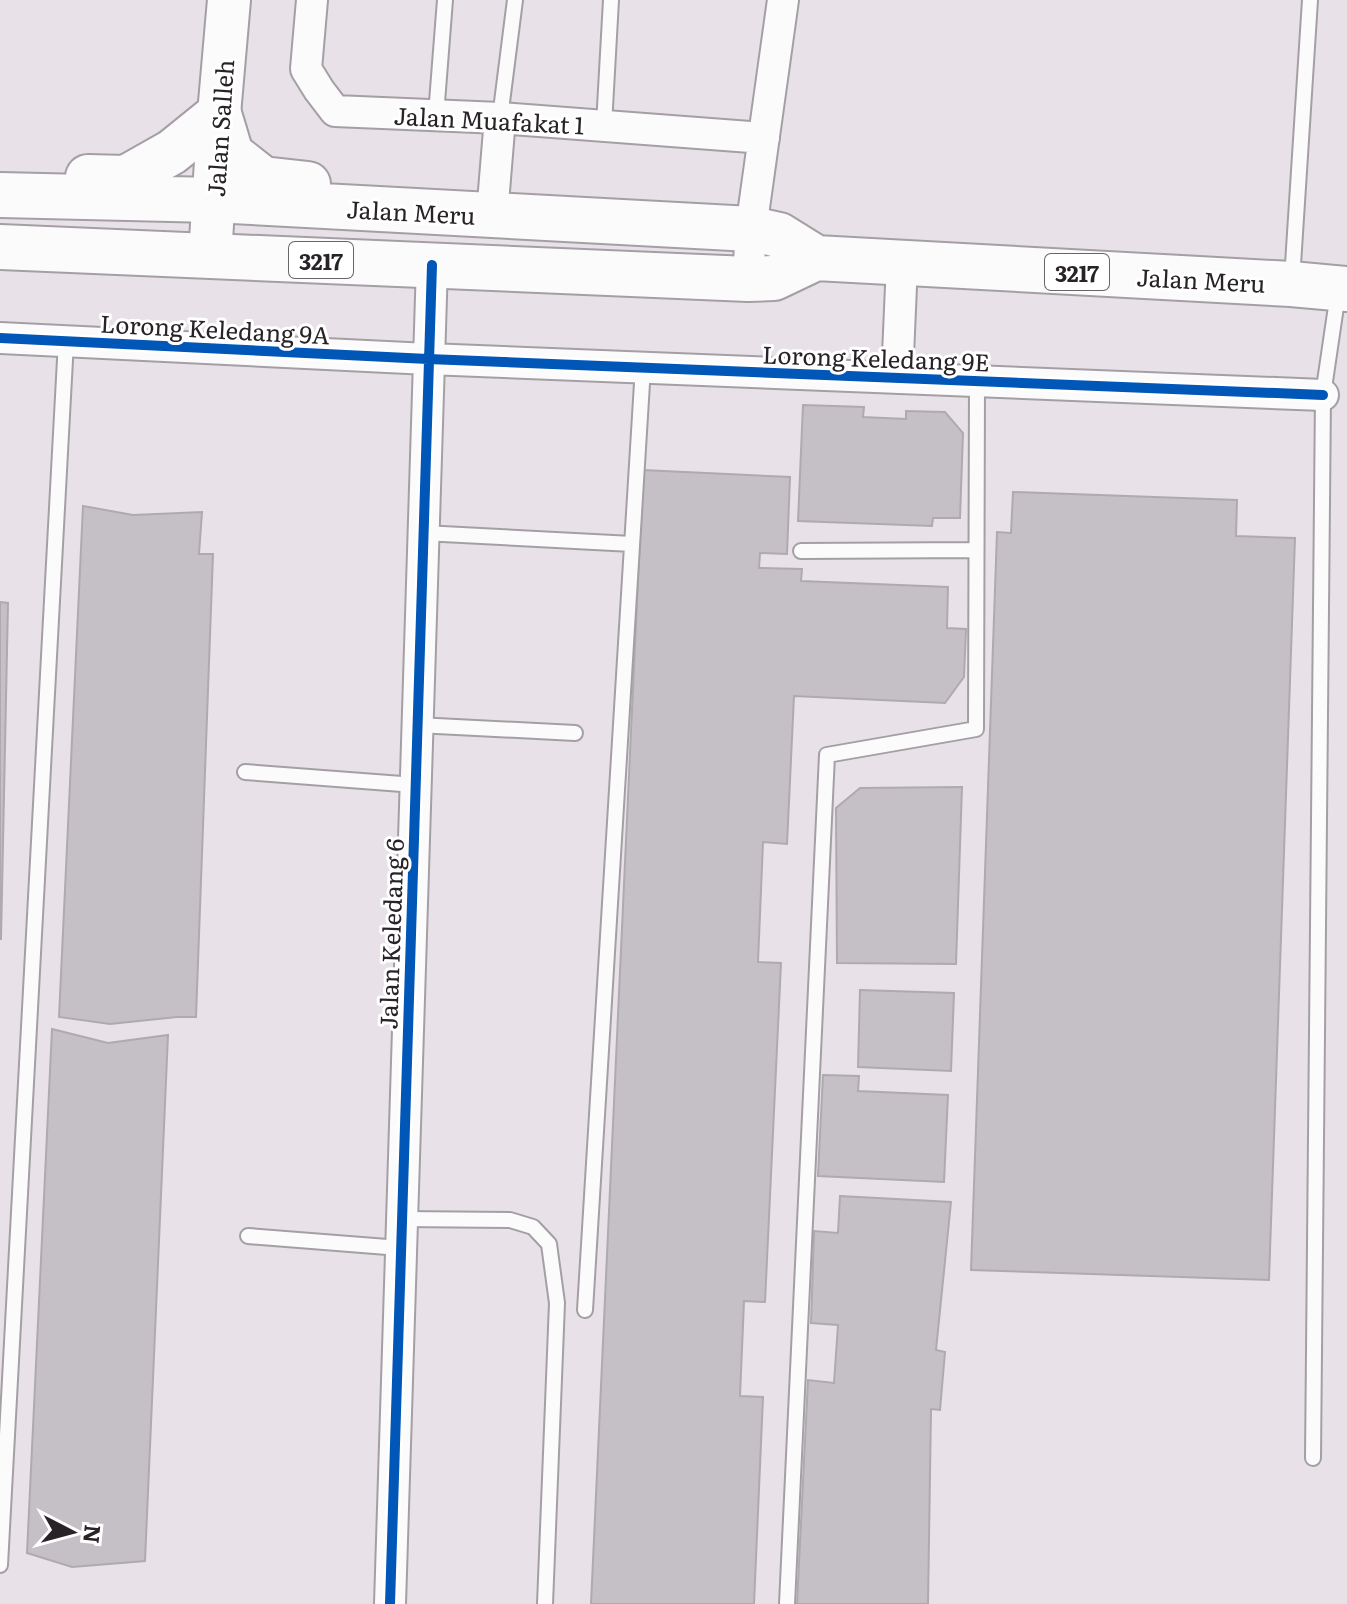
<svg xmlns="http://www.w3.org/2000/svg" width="1347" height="1604" viewBox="0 0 1347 1604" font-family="Literata,serif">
  <rect width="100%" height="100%" fill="#e8e2e8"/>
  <path fill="#c4c0c6" stroke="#aeaaaf" stroke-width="2" d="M 803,405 L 864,407 L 863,417 L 906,419 L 906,411 L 945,412 L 963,433 L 960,518 L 933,518 L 932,526 L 798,521 Z
    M 643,470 L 790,477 L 787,554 L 760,553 L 759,568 L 802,569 L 801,581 L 948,587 L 947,628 L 966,629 L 964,677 L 945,703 L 794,696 L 787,844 L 763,842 L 758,962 L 781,963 L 765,1302 L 744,1301 L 740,1396 L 763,1397 L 754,1604 L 591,1604 Z
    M 1013,492 L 1237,500 L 1236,536 L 1295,538 L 1269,1280 L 971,1270 L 997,532 L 1011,533 Z
    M 83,506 L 133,515 L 202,512 L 199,554 L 213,554 L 196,1017 L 177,1017 L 110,1024 L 59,1017 Z
    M 0,602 L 8,603 L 1,939 L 0,939 Z
    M 962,787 L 956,964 L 837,963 L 836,808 L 860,788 Z
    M 860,990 L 954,993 L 951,1071 L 858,1067 Z
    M 52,1029 L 108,1043 L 168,1035 L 145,1561 L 72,1567 L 27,1553 Z
    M 823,1075 L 859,1076 L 858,1091 L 948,1095 L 944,1182 L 818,1176 Z
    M 840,1196 L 951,1202 L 936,1350 L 945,1352 L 940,1410 L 931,1409 L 928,1604 L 797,1604 L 808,1380 L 834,1383 L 838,1325 L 811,1323 L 814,1231 L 838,1233 Z"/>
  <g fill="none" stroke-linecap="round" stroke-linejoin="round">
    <g stroke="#a49fa4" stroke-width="18">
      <path id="lane" d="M 436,115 L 445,0
        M 500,118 L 515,0
        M 604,125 L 611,0
        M 1292,280 L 1310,0
        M 423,533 L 632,544
        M 801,551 L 976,550
        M 417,725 L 575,733
        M 245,772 L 415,785
        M 401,1219 L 510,1220 L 533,1227 L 549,1244 L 557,1303 L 545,1604
        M 248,1236 L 400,1248
        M 585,1310 L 643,367
        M 1313,1458 L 1323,395 L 1338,293
        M 0,1565 L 66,341
        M 787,1604 L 827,755 L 976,729 L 977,381"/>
    </g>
    <g stroke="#a49fa4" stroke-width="34">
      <path id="street" d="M 312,0 L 306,69 L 319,90 L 335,111 L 500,118 L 764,138
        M 492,215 L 500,118
        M 748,279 L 751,229 L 783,0
        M 0,338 L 428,359 L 1323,395
        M 897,378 L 902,263
        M 390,1604 L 432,265"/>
    </g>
    <g stroke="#a49fa4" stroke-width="46">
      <path id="secondary" d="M 210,256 L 219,114 L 229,0"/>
    </g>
    <g stroke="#a49fa4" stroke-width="48">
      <path id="primary" d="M 88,177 L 126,178 L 172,152 L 219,114 L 231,154 L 263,179 L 308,184
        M 0,195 L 213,200 L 751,229 L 779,235 L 816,258 L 1291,284 L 1347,289
        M 0,247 L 748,279 L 774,278 L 816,258"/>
    </g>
    <use href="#lane" stroke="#fcfbfc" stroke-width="14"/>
    <use href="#street" stroke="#fcfbfc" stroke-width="30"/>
    <use href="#secondary" stroke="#fcfbfc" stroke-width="42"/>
    <use href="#primary" stroke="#fcfbfc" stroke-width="44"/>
    <g stroke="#fff" stroke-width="15">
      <path id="cycleway" d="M 0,338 L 428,359 L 1323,395
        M 390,1604 L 432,265"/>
    </g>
    <use href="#cycleway" stroke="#0057b8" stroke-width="10"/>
  </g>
  <g text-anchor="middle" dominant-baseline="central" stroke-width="6" stroke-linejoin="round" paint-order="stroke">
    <g fill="#fff" stroke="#686568" stroke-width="2">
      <rect x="289" y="242" width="64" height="36" rx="6"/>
      <rect x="1045" y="254" width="64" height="36" rx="6"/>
    </g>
    <g font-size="22" font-weight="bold" fill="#282327">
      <text x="321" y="260">3217</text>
      <text x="1077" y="272">3217</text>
    </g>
    <g font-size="24" fill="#282327" stroke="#fff">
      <text transform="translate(489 119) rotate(3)">Jalan Muafakat 1</text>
      <text transform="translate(219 128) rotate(-86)">Jalan Salleh</text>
      <text transform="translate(411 211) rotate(3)">Jalan Meru</text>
      <text transform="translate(1201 279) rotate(3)">Jalan Meru</text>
      <text transform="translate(215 328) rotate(3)">Lorong Keledang 9A</text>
      <text transform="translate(876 357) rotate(2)">Lorong Keledang 9E</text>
      <text transform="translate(390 934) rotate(-88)">Jalan Keledang 6</text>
    </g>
  </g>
  <g transform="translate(72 1532) rotate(96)" stroke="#ffffff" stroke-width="6" paint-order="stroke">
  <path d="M0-6L14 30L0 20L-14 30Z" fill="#282327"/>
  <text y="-12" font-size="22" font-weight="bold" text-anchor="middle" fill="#282327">N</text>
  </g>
</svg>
